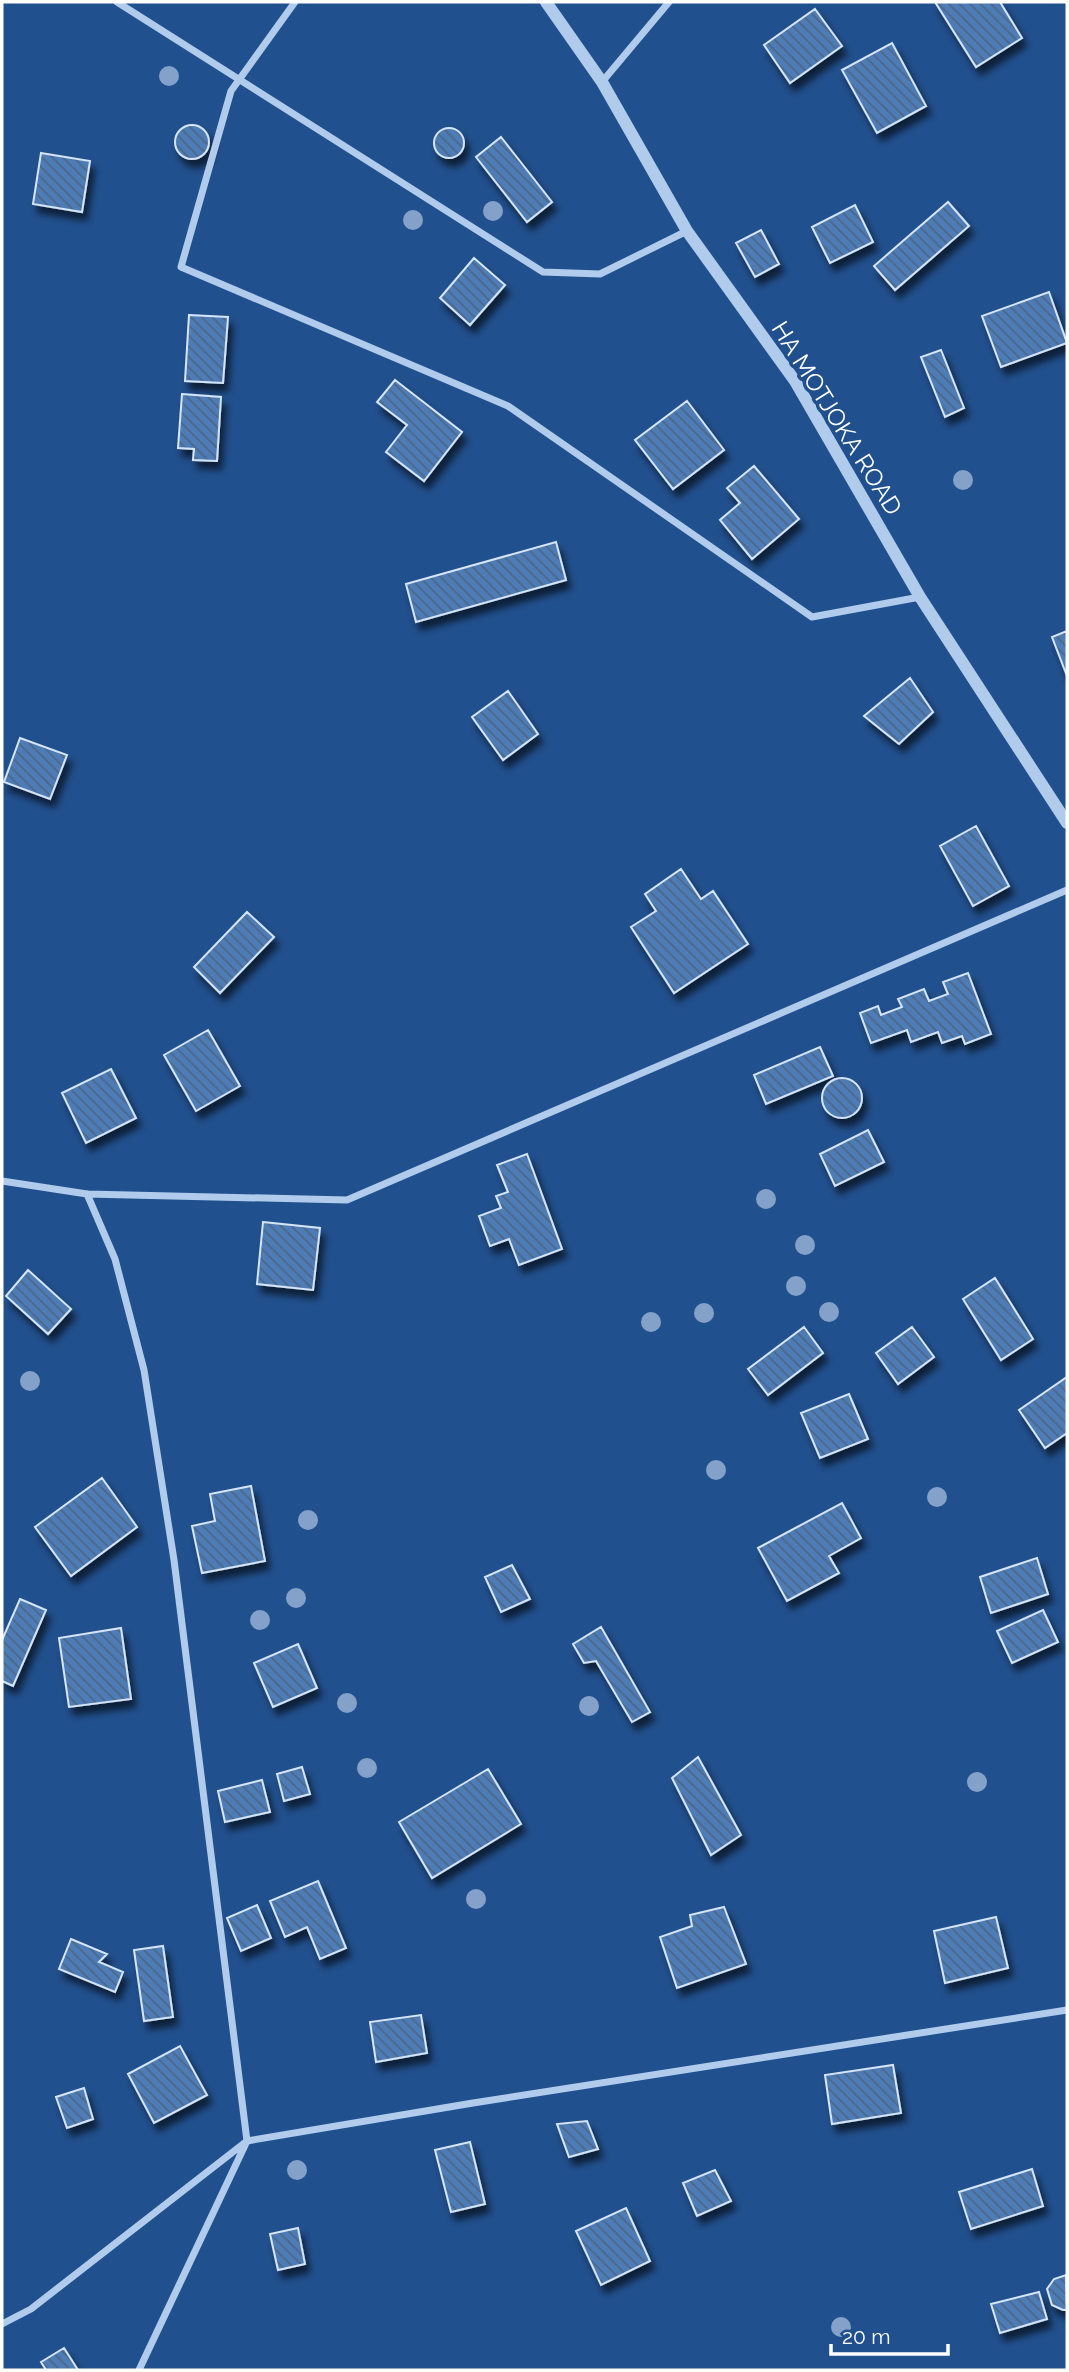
<svg xmlns="http://www.w3.org/2000/svg" width="1069" height="2372" viewBox="0 0 1069 2372" font-family="Raleway,sans-serif">
  <defs>
    <pattern id="building-back-hatch" width="6" height="6" patternUnits="userSpaceOnUse" patternTransform="scale(1.75)"><rect width="6" height="6" fill="#4e7cb7"/><path d="M-1 5l2 2M0 0l6 6M5-1l2 2" fill="none" stroke="#4d6687"/></pattern>
    <filter id="shadow"><feDropShadow dx="4.5" dy="8" stdDeviation="3.5" flood-color="#0009"/></filter>
  </defs>
  <rect width="100%" height="100%" fill="#21508e"/>
  <path fill="url(#building-back-hatch)" stroke="#d5e5f9" stroke-width="2" filter="url(#shadow)" d="M 935,2 L 1000,2 L 1022,38 L 976,67 Z
    M 815,9 L 842,46 L 790,83 L 764,45 Z
    M 892,43 L 926,106 L 877,133 L 842,70 Z
    M175 142a17 17 0 1 1 34 0a17 17 0 1 1-34 0Z
    M434 143a15 15 0 1 1 30 0a15 15 0 1 1-30 0Z
    M 501,137 L 552,202 L 527,222 L 476,157 Z
    M 41,153 L 90,161 L 82,212 L 33,204 Z
    M 948,202 L 969,226 L 895,290 L 874,266 Z
    M 855,205 L 873,242 L 830,263 L 812,227 Z
    M 761,230 L 779,264 L 755,277 L 736,243 Z
    M 474,258 L 505,285 L 470,325 L 440,298 Z
    M 1049,292 L 1067,343 L 1001,367 L 982,316 Z
    M 189,315 L 228,317 L 223,383 L 185,381 Z
    M 941,350 L 964,408 L 945,417 L 921,357 Z
    M 395,380 L 462,432 L 424,481 L 386,452 L 407,425 L 377,402 Z
    M 182,394 L 221,397 L 217,461 L 193,460 L 194,449 L 178,448 Z
    M 687,401 L 724,450 L 673,489 L 635,440 Z
    M 754,466 L 799,519 L 752,559 L 720,520 L 740,503 L 727,488 Z
    M 556,542 L 566,580 L 416,622 L 406,584 Z
    M 1067,631 L 1067,676 L 1052,637 Z
    M 910,678 L 933,712 L 899,744 L 864,716 Z
    M 508,691 L 538,734 L 503,760 L 472,717 Z
    M 20,738 L 67,755 L 50,799 L 4,782 Z
    M 976,826 L 1009,886 L 973,906 L 940,846 Z
    M 681,869 L 701,899 L 713,891 L 748,944 L 674,993 L 631,927 L 656,911 L 645,894 Z
    M 247,912 L 274,937 L 220,993 L 194,967 Z
    M 968,973 L 991,1034 L 965,1044 L 962,1036 L 942,1043 L 938,1032 L 911,1042 L 907,1030 L 871,1043 L 860,1013 L 878,1006 L 881,1015 L 902,1007 L 898,999 L 924,989 L 929,1001 L 948,994 L 943,982 Z
    M 208,1030 L 240,1086 L 196,1111 L 164,1055 Z
    M 820,1047 L 833,1076 L 766,1104 L 754,1075 Z
    M 111,1069 L 136,1118 L 86,1143 L 62,1093 Z
    M822 1098a20 20 0 1 1 40 0a20 20 0 1 1-40 0Z
    M 868,1130 L 884,1162 L 835,1186 L 820,1154 Z
    M 527,1154 L 562,1249 L 519,1265 L 509,1239 L 490,1246 L 479,1216 L 501,1208 L 496,1196 L 508,1192 L 497,1165 Z
    M 263,1222 L 320,1228 L 313,1290 L 257,1284 Z
    M 28,1270 L 71,1309 L 48,1334 L 6,1296 Z
    M 995,1278 L 1033,1339 L 1001,1360 L 963,1299 Z
    M 804,1327 L 823,1353 L 768,1395 L 748,1369 Z
    M 912,1327 L 934,1357 L 898,1384 L 876,1353 Z
    M 1067,1377 L 1067,1433 L 1045,1448 L 1019,1410 Z
    M 849,1394 L 868,1439 L 820,1458 L 801,1413 Z
    M 102,1478 L 137,1527 L 71,1576 L 35,1527 Z
    M 251,1486 L 265,1561 L 202,1573 L 192,1526 L 215,1521 L 210,1494 Z
    M 842,1503 L 861,1538 L 829,1556 L 839,1573 L 787,1601 L 758,1548 Z
    M 1037,1558 L 1048,1594 L 991,1613 L 980,1577 Z
    M 512,1565 L 530,1599 L 501,1612 L 485,1577 Z
    M 20,1599 L 46,1610 L 13,1686 L 2,1681 L 2,1640 Z
    M 1043,1610 L 1058,1642 L 1012,1663 L 997,1631 Z
    M 601,1627 L 650,1712 L 632,1722 L 596,1661 L 584,1663 L 573,1644 Z
    M 121,1628 L 131,1699 L 69,1707 L 59,1638 Z
    M 298,1644 L 317,1688 L 273,1707 L 254,1663 Z
    M 698,1757 L 741,1835 L 711,1855 L 672,1778 Z
    M 302,1767 L 310,1794 L 284,1801 L 277,1774 Z
    M 488,1769 L 521,1824 L 432,1878 L 399,1822 Z
    M 262,1780 L 270,1812 L 225,1822 L 218,1791 Z
    M 318,1881 L 346,1948 L 320,1959 L 307,1927 L 285,1937 L 270,1901 Z
    M 257,1905 L 271,1938 L 241,1951 L 227,1918 Z
    M 724,1907 L 746,1964 L 677,1988 L 660,1937 L 692,1926 L 690,1915 Z
    M 996,1917 L 1008,1968 L 945,1983 L 934,1931 Z
    M 71,1939 L 107,1954 L 99,1962 L 123,1972 L 115,1992 L 59,1969 Z
    M 163,1946 L 173,2017 L 144,2021 L 134,1950 Z
    M 421,2015 L 427,2053 L 376,2062 L 370,2022 Z
    M 180,2046 L 207,2095 L 154,2123 L 128,2074 Z
    M 893,2065 L 901,2113 L 832,2124 L 825,2075 Z
    M 84,2088 L 93,2119 L 67,2128 L 56,2097 Z
    M 587,2121 L 598,2149 L 569,2157 L 557,2124 Z
    M 470,2142 L 485,2204 L 451,2212 L 435,2150 Z
    M 1032,2169 L 1043,2206 L 971,2229 L 959,2192 Z
    M 715,2170 L 731,2201 L 697,2216 L 683,2183 Z
    M 626,2208 L 650,2261 L 601,2285 L 576,2231 Z
    M 298,2228 L 305,2264 L 278,2270 L 270,2234 Z
    M 1066,2275 L 1067,2310 L 1063,2310 L 1052,2305 L 1047,2289 L 1054,2279 Z
    M 1039,2292 L 1047,2319 L 1000,2333 L 991,2304 Z
    M 64,2348 L 78,2370 L 46,2370 L 41,2362 Z"/>
  <g fill="none" stroke-linecap="round" stroke-linejoin="round">
    <path stroke="#b0cbec" stroke-width="7" d="M 117,2 L 543,272 L 600,274 L 687,231
      M 295,2 L 231,91 L 181,267 L 508,406 L 812,617 L 920,597
      M 602,82 L 669,2
      M 2,1181 L 87,1194 L 347,1200 L 1067,890
      M 87,1194 L 115,1259 L 144,1370 L 174,1560 L 247,2141 L 139,2370
      M 2,2324 L 31,2309 L 247,2141 L 473,2103 L 1067,2010"/>
    <path stroke="#b0cbec" stroke-width="12" d="M 546,2 L 602,82 L 687,231 L 795,381 L 920,597 L 1067,823"/>
  </g>
  <g fill="#84a2c9">
    <circle cx="169" cy="76" r="10"/>
    <circle cx="493" cy="211" r="10"/>
    <circle cx="413" cy="220" r="10"/>
    <circle cx="963" cy="480" r="10"/>
    <circle cx="766" cy="1199" r="10"/>
    <circle cx="805" cy="1245" r="10"/>
    <circle cx="796" cy="1286" r="10"/>
    <circle cx="829" cy="1312" r="10"/>
    <circle cx="704" cy="1313" r="10"/>
    <circle cx="651" cy="1322" r="10"/>
    <circle cx="30" cy="1381" r="10"/>
    <circle cx="716" cy="1470" r="10"/>
    <circle cx="937" cy="1497" r="10"/>
    <circle cx="308" cy="1520" r="10"/>
    <circle cx="296" cy="1598" r="10"/>
    <circle cx="260" cy="1620" r="10"/>
    <circle cx="347" cy="1703" r="10"/>
    <circle cx="589" cy="1706" r="10"/>
    <circle cx="367" cy="1768" r="10"/>
    <circle cx="977" cy="1782" r="10"/>
    <circle cx="476" cy="1899" r="10"/>
    <circle cx="297" cy="2170" r="10"/>
    <circle cx="841" cy="2327" r="10"/>
  </g>
  <g text-anchor="middle" dominant-baseline="central" stroke-width="7" stroke-linejoin="round" paint-order="stroke">
    <g font-size="24" fill="#fff" stroke="#21508e">
      <text transform="translate(837 418) rotate(58)">HA MOTJOKA ROAD</text>
    </g>
  </g>
  <rect width="1069" height="2372" fill="none" stroke="#ffffff" stroke-width="7"/>
  <path d="M831 2344v10h117v-10" fill="none" stroke="#ffffff" stroke-width="3.5"/>
  <text x="842" y="2344" font-size="21" fill="#ffffff" stroke="#21508e" stroke-width="5" paint-order="stroke">20 m</text>
</svg>
